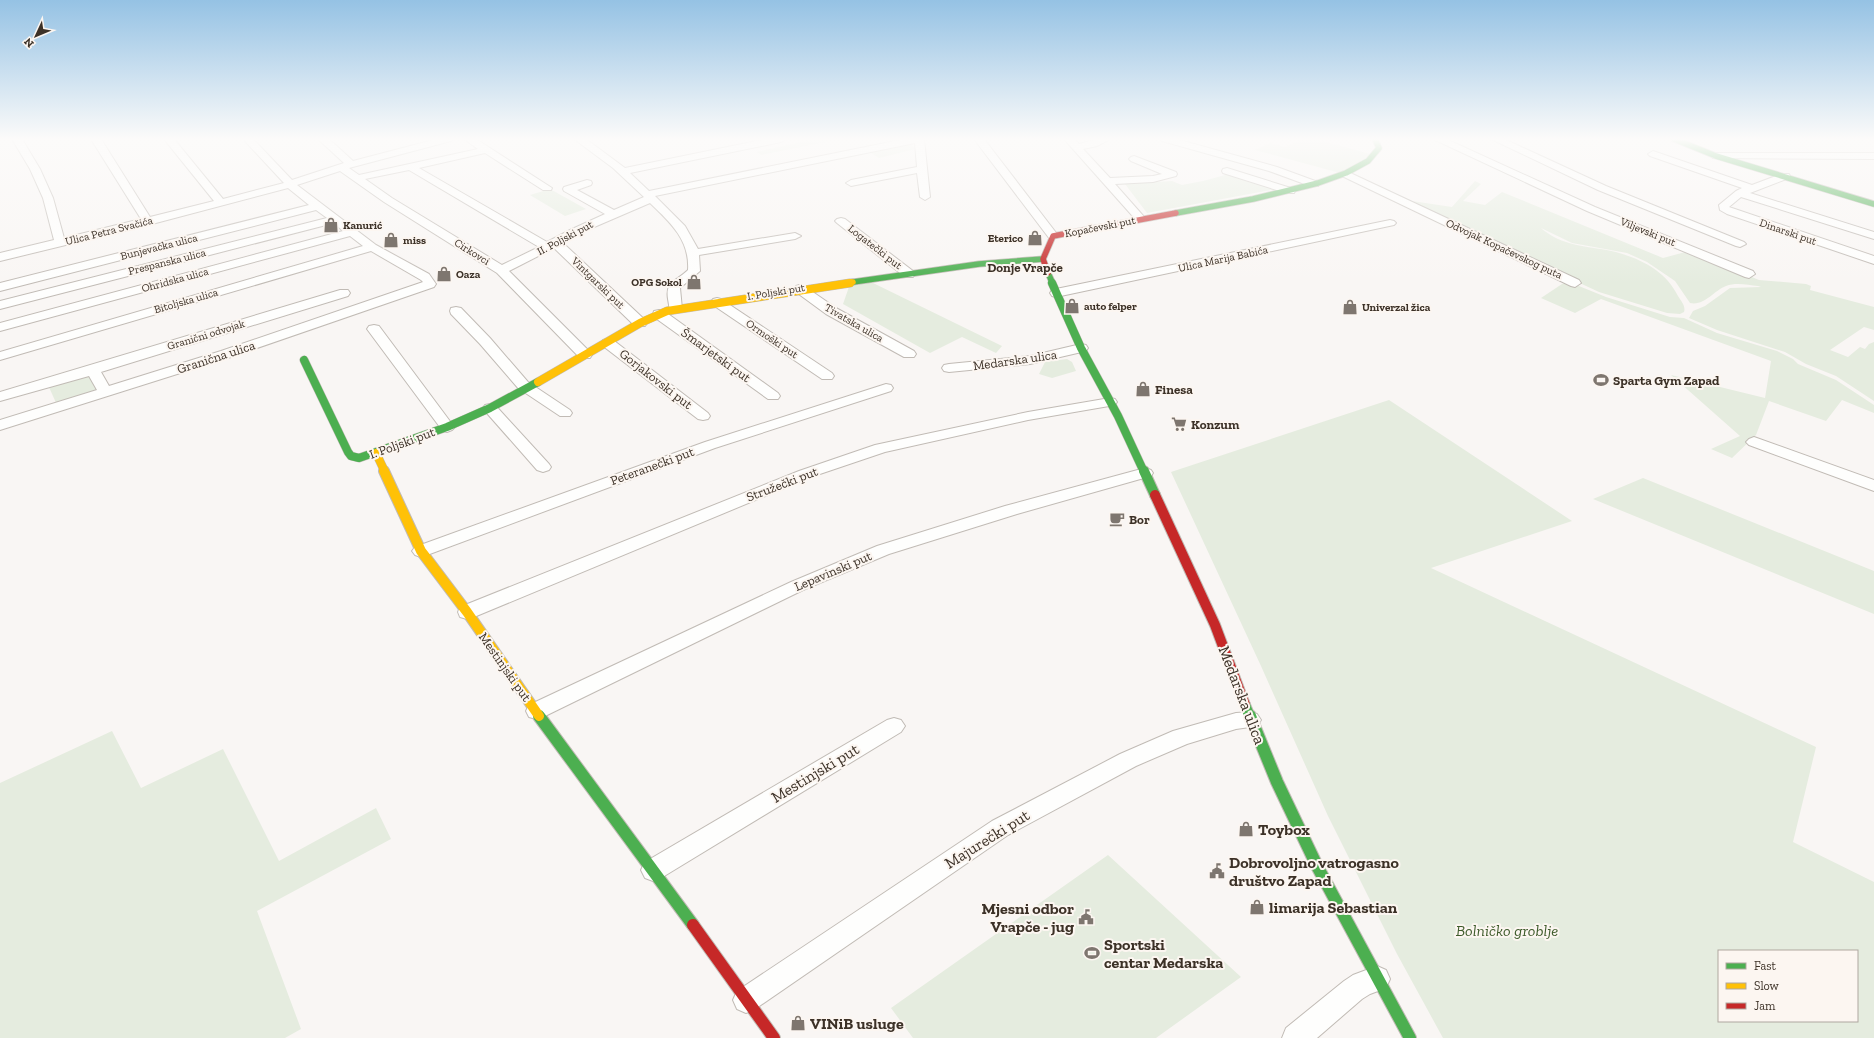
<svg xmlns="http://www.w3.org/2000/svg" width="1874" height="1038" viewBox="0 0 1874 1038" font-family="'Zilla Slab',serif">
  <rect width="100%" height="100%" fill="#f9f6f4"/>
  <path fill="#e5ecdf" fill-rule="evenodd" d="M 814,139 L 841,139 L 761,155 L 757,152 Z
    M 1303,139 L 1315,139 L 1370,154 L 1364,160 L 1340,173 L 1255,150 L 1270,143 L 1285,147 Z
    M 910,143 L 915,149 L 879,158 L 868,151 Z
    M 1229,174 L 1276,189 L 1147,213 L 1125,184 L 1172,181 L 1182,185 L 1203,181 Z
    M 1475,181 L 1481,184 L 1463,201 L 1485,205 L 1502,192 L 1663,258 L 1689,251 L 1759,280 L 1806,284 L 1811,286 L 1810,290 L 1874,307 L 1874,330 L 1864,327 L 1830,350 L 1848,357 L 1860,347 L 1865,349 L 1869,344 L 1874,342 L 1874,401 L 1836,376 L 1806,364 L 1785,352 L 1717,330 L 1689,318 L 1693,311 L 1705,306 L 1730,288 L 1761,287 L 1758,286 C 1748,285 1736,282 1726,286 C 1713,291 1705,306 1690,303 L 1675,281 L 1647,262 L 1627,253 L 1572,243 L 1541,228 C 1558,243 1579,246 1601,249 C 1631,254 1664,267 1678,296 C 1681,301 1686,306 1684,312 L 1680,314 L 1667,313 L 1599,292 L 1556,272 L 1412,201 L 1452,207 Z
    M 550,189 L 586,209 L 565,216 L 530,195 Z
    M 871,282 L 1002,346 L 996,353 L 962,337 L 930,353 L 843,304 L 850,284 Z
    M 1569,282 L 1606,297 L 1670,317 L 1684,318 L 1717,333 L 1777,351 L 1793,359 L 1798,364 L 1836,380 L 1874,405 L 1874,413 L 1842,400 L 1826,421 L 1769,401 L 1756,435 L 1732,458 L 1711,449 L 1740,436 L 1671,375 L 1765,398 L 1771,361 L 1601,299 L 1575,313 L 1541,298 L 1562,284 Z
    M 1067,359 L 1072,362 L 1076,371 L 1052,378 L 1039,374 L 1045,362 Z
    M 90,375 L 99,390 L 57,405 L 48,385 Z
    M 1389,400 L 1572,521 L 1431,568 L 1816,747 L 1793,842 L 1874,882 L 1874,1038 L 1443,1038 L 1397,954 L 1328,816 L 1261,666 L 1171,472 ZM 1719,951 L 1857,951 L 1857,1021 L 1719,1021 Z
    M 1643,478 L 1874,571 L 1874,614 L 1593,499 Z
    M 112,731 L 141,788 L 223,749 L 279,861 L 376,808 L 391,839 L 257,911 L 301,1029 L 285,1038 L 0,1038 L 0,783 Z
    M 1108,855 L 1241,977 L 1156,1038 L 913,1038 L 891,1008 Z"/>
  <g fill="none" stroke-linecap="round" stroke-linejoin="round">
    <g stroke="#c1bbb5" stroke-width="2">
      <path id="street" d="M 12,139 L 22,139 L 40,169 L 53,198 L 64,238 L 141,219 L 91,139 L 101,139 L 150,217 L 214,201 L 164,139 L 174,139 L 223,199 L 284,183 L 243,139 L 253,139 L 292,180 L 344,163 L 318,139 L 329,139 L 353,161 L 437,139 L 453,139 L 451,141 L 349,168 L 359,175 L 478,149 L 464,139 L 476,139 L 552,188 L 551,190 L 543,190 L 485,153 L 419,168 L 547,242 L 570,230 L 605,214 L 564,191 L 563,189 L 564,187 L 587,180 L 591,181 L 592,183 L 591,185 L 577,190 L 614,210 L 644,197 L 613,168 L 574,139 L 586,139 L 625,168 L 767,139 L 786,139 L 781,142 L 630,173 L 649,191 L 905,139 L 924,139 L 930,197 L 925,200 L 920,197 L 917,173 L 851,186 L 846,183 L 851,180 L 917,167 L 915,143 L 655,196 L 685,226 L 698,249 L 795,233 L 801,236 L 795,239 L 699,255 L 700,271 L 680,288 L 682,309 L 681,312 L 671,312 C 669,308 669,304 668,299 C 665,281 677,281 688,270 C 690,240 670,222 650,203 L 578,234 L 563,243 L 645,320 L 647,323 L 645,326 L 635,326 L 554,248 L 509,271 L 590,352 L 592,355 L 590,358 L 580,358 L 497,273 L 384,202 L 340,171 L 297,185 L 376,245 L 429,274 L 436,284 L 434,287 L 231,357 L 0,430 L 0,420 L 97,390 L 89,376 L 0,401 L 0,392 L 340,290 L 348,290 L 350,293 L 348,296 L 101,372 L 109,386 L 221,351 L 423,282 L 421,280 L 371,251 L 0,360 L 0,352 L 363,246 L 350,236 L 0,331 L 0,323 L 343,231 L 334,223 L 0,309 L 0,301 L 327,218 L 316,210 L 0,291 L 0,283 L 309,205 L 288,188 L 152,224 L 0,261 L 0,253 L 54,240 L 43,198 L 30,169 ZM 409,170 L 539,247 L 502,265 L 392,198 L 365,179 Z
        M 974,139 L 984,139 L 1057,234 L 1059,236 L 1057,238 L 1049,238 Z
        M 1064,139 L 1074,139 L 1079,144 L 1097,139 L 1110,139 L 1097,146 L 1083,149 L 1110,178 L 1153,176 L 1162,174 L 1131,161 L 1129,159 L 1131,157 L 1134,156 L 1176,172 L 1177,174 L 1176,176 L 1153,182 L 1115,184 L 1146,219 L 1145,221 L 1137,221 Z
        M 1160,139 L 1176,139 L 1277,167 L 1318,182 L 1319,184 L 1318,186 L 1310,186 L 1269,171 L 1162,141 Z
        M 1433,139 L 1446,139 L 1595,207 L 1753,271 L 1755,274 L 1749,278 L 1745,277 L 1587,211 Z
        M 1491,139 L 1504,139 L 1606,186 L 1744,242 L 1746,244 L 1740,247 L 1736,246 L 1598,190 Z
        M 1653,151 L 1752,185 L 1781,174 L 1789,174 L 1790,176 L 1789,178 L 1750,193 L 1874,232 L 1874,239 L 1741,197 L 1729,207 L 1874,256 L 1874,264 L 1727,214 L 1720,210 L 1719,205 L 1736,191 L 1742,188 L 1650,156 L 1648,154 Z
        M 1716,153 L 1874,153 L 1874,159 L 1713,158 L 1711,156 L 1713,154 Z
        M 1227,168 L 1294,189 L 1295,191 L 1294,193 L 1286,193 L 1223,173 L 1222,171 L 1223,169 Z
        M 1346,171 L 1579,280 L 1581,283 L 1575,287 L 1571,286 L 1342,176 L 1341,174 L 1342,172 Z
        M 841,218 L 845,219 L 913,271 L 915,274 L 913,277 L 905,277 L 837,223 L 835,221 L 837,219 Z
        M 1390,220 L 1394,221 L 1396,223 L 1394,225 L 1056,297 L 1052,296 L 1050,293 L 1052,290 L 1056,289 Z
        M 800,285 L 804,286 L 836,308 L 914,351 L 916,354 L 914,357 L 904,357 L 826,314 L 796,292 L 794,289 L 796,286 Z
        M 717,298 L 721,299 L 832,373 L 834,376 L 832,379 L 822,379 L 713,305 L 711,302 L 713,299 Z
        M 456,307 L 461,308 L 490,338 L 528,382 L 570,410 L 572,413 L 570,416 L 560,416 L 518,388 L 480,344 L 451,314 L 450,311 L 451,308 Z
        M 659,310 L 664,311 L 778,393 L 780,396 L 778,399 L 768,399 L 654,317 L 653,314 L 654,311 Z
        M 374,325 L 379,326 L 452,424 L 455,427 L 452,430 L 447,432 L 442,430 L 367,329 L 369,326 Z
        M 608,339 L 613,340 L 708,413 L 710,416 L 708,419 L 703,420 L 698,419 L 603,346 L 601,343 L 603,340 Z
        M 1081,344 L 1086,345 L 1088,348 L 1086,351 L 1030,364 L 949,372 L 944,371 L 942,368 L 944,365 L 949,364 L 1030,356 Z
        M 886,384 L 891,385 L 893,388 L 891,391 L 715,448 L 427,555 L 421,557 L 415,555 L 412,551 L 415,547 L 705,442 Z
        M 1110,398 L 1115,399 L 1117,402 L 1115,405 L 1028,420 L 885,452 L 811,477 L 474,617 L 467,619 L 460,617 L 458,612 L 460,607 L 799,471 L 875,445 L 1028,412 Z
        M 490,404 L 495,405 L 549,464 L 551,467 L 549,470 L 543,472 L 537,470 L 485,411 L 483,408 L 485,405 Z
        M 1754,437 L 1874,480 L 1874,491 L 1749,445 L 1746,442 L 1749,439 Z
        M 1145,468 L 1151,470 L 1153,473 L 1151,476 L 1017,514 L 889,554 L 803,590 L 543,717 L 536,719 L 529,717 L 526,711 L 529,705 L 791,582 L 877,546 L 1005,506 Z
        M 1250,712 L 1257,714 L 1261,720 L 1257,726 L 1236,729 L 1187,744 L 1136,766 L 1008,835 L 755,1009 L 746,1013 L 737,1009 L 733,1000 L 737,991 L 992,821 L 1120,754 L 1173,731 L 1236,713 Z
        M 894,718 L 901,720 L 905,726 L 901,732 L 661,878 L 653,881 L 645,878 L 641,870 L 645,862 L 887,720 Z
        M 1377,966 L 1386,970 L 1390,979 L 1386,988 L 1370,994 L 1362,999 L 1317,1038 L 1282,1038 L 1286,1028 L 1344,981 L 1353,975 Z"/>
    </g>
    <g stroke="#c1bbb5" stroke-width="7">
      <path id="fast-far3" d="M 1674,139 L 1716,156 L 1874,204
        M 1176,213 L 1253,199 L 1318,183 L 1346,173 L 1368,161 L 1379,148 L 1375,139
        M 1048,273 L 1053,284
        M 853,282 L 979,264 L 1043,259"/>
    </g>
    <g stroke="#c1bbb5" stroke-width="9">
      <path id="fast-far2" d="M 1052,283 L 1081,348 L 1118,416 L 1144,472
        M 304,360 L 348,452 L 351,456 L 359,458 L 447,427 L 490,408 L 538,382"/>
    </g>
    <g stroke="#c1bbb5" stroke-width="12">
      <path id="fast-far1" d="M 1144,471 L 1155,495
        M 1245,705 L 1250,717
        M 539,716 L 540,717"/>
    </g>
    <g stroke="#c1bbb5" stroke-width="14">
      <path id="fast" d="M 539,716 L 693,925
        M 1250,716 L 1277,782 L 1317,866 L 1410,1038"/>
    </g>
    <g stroke="#c1bbb5" stroke-width="7">
      <path id="slow-far2" d="M 843,284 L 853,282"/>
    </g>
    <g stroke="#c1bbb5" stroke-width="9">
      <path id="slow-far1" d="M 538,382 L 640,323 L 667,311 L 850,283
        M 376,453 L 385,472"/>
    </g>
    <g stroke="#c1bbb5" stroke-width="12">
      <path id="slow" d="M 384,471 L 421,551 L 467,612 L 539,716"/>
    </g>
    <g stroke="#c1bbb5" stroke-width="7">
      <path id="jam-far2" d="M 1048,273 L 1043,259 L 1053,236 L 1176,213"/>
    </g>
    <g stroke="#c1bbb5" stroke-width="12">
      <path id="jam-far1" d="M 1155,495 L 1215,625 L 1245,705"/>
    </g>
    <g stroke="#c1bbb5" stroke-width="14">
      <path id="jam" d="M 693,925 L 774,1038"/>
    </g>
    <use href="#street" fill="#fefefd" fill-rule="evenodd"/>
    <use href="#fast-far3" stroke="#4caf50" stroke-width="5.5"/>
    <use href="#fast-far2" stroke="#4caf50" stroke-width="8"/>
    <use href="#fast-far1" stroke="#4caf50" stroke-width="10"/>
    <use href="#fast" stroke="#4caf50" stroke-width="12"/>
    <use href="#slow-far2" stroke="#ffc107" stroke-width="5.5"/>
    <use href="#slow-far1" stroke="#ffc107" stroke-width="8"/>
    <use href="#slow" stroke="#ffc107" stroke-width="10"/>
    <use href="#jam-far2" stroke="#c62828" stroke-width="5.5"/>
    <use href="#jam-far1" stroke="#c62828" stroke-width="10"/>
    <use href="#jam" stroke="#c62828" stroke-width="12"/>
  </g>
  <linearGradient id="sky" x2="0" y2="1"><stop stop-color="#95c2e4"/><stop offset="0.49" stop-color="#fcfbfa"/><stop offset="1" stop-color="#fcfbfa" stop-opacity="0"/></linearGradient>
  <rect width="1874" height="284" fill="url(#sky)"/>
  <defs>
    <g id="shop-bare" transform="scale(1.2)"><path d="M-5-2.5h2.3a2.7 3.5 0 0 1 5.4 0H5L5.5 6h-11ZM-1.5-2.5h3a1.5 2.3 0 0 0-3 0Z" fill="#7e766f" stroke="#fcf6f1" stroke-width="2.5" paint-order="stroke"/></g>
    <g id="stadium-bare" transform="scale(1.2)"><path d="M0-5a6.5 5 0 1 0 0 10a6.5 5 0 1 0 0-10ZM-3.5-1.8h7v3.6h-7Z" fill="#7e766f" stroke="#fcf6f1" stroke-width="2.5" paint-order="stroke"/></g>
    <g id="supermarket-bare" transform="scale(1.2)"><path d="M-6-5.5h2.5l.6 2H6L4.5 2H-2.5L-4.4-4H-6ZM-1.5 3.2a1.3 1.3 0 1 0 .1 0ZM3 3.2a1.3 1.3 0 1 0 .1 0Z" fill="#7e766f" stroke="#fcf6f1" stroke-width="2.5" paint-order="stroke"/></g>
    <g id="cafe-bare" transform="scale(1.2)"><path d="M-5.5-4.5H6V0H3Q3 3.5 0 3.5H-2.5Q-5.5 3.5-5.5 0ZM3-3.2v2h1.7v-2ZM-6 4.5H4V6H-6Z" fill="#7e766f" stroke="#fcf6f1" stroke-width="2.5" paint-order="stroke"/></g>
    <g id="civic-bare" transform="scale(1.2)"><path d="M-.6-6.5H3V-4.5H.6V-3L4-1V1h2V6H-6V1h2V-1L-.6-3ZM-1.2 2.5V6h2.4V2.5Z" fill="#7e766f" stroke="#fcf6f1" stroke-width="2.5" paint-order="stroke"/></g>
  </defs>
  <g fill-rule="evenodd">
    <use href="#shop-bare" x="331" y="225"/>
    <use href="#shop-bare" x="1035" y="238"/>
    <use href="#shop-bare" x="391" y="240"/>
    <use href="#shop-bare" x="444" y="274"/>
    <use href="#shop-bare" x="694" y="282"/>
    <use href="#shop-bare" x="1072" y="306"/>
    <use href="#shop-bare" x="1350" y="307"/>
    <use href="#stadium-bare" x="1601" y="380"/>
    <use href="#shop-bare" x="1143" y="389"/>
    <use href="#supermarket-bare" x="1179" y="424"/>
    <use href="#cafe-bare" x="1117" y="519"/>
    <use href="#shop-bare" x="1246" y="829"/>
    <use href="#civic-bare" x="1217" y="871"/>
    <use href="#shop-bare" x="1257" y="907"/>
    <use href="#civic-bare" x="1086" y="917"/>
    <use href="#stadium-bare" x="1092" y="953"/>
    <use href="#shop-bare" x="798" y="1023"/>
  </g>
  <g text-anchor="middle" dominant-baseline="central" stroke-width="4" stroke-linejoin="round" paint-order="stroke">
    <g font-size="11" font-weight="bold" fill="#3c3127" stroke="#fcf6f1" text-anchor="start">
      <text x="343" y="225">Kanurić</text>
      <text x="1023" y="238" text-anchor="end">Eterico</text>
      <text x="403" y="240">miss</text>
      <text x="456" y="274">Oaza</text>
      <text x="682" y="282" text-anchor="end">OPG Sokol</text>
      <text x="1084" y="306">auto felper</text>
      <text x="1362" y="307">Univerzal žica</text>
    </g>
    <g font-size="11" fill="#3c3127" stroke="#fcf6f1">
      <text transform="translate(1100 227) rotate(-11)">Kopačevski put</text>
      <text transform="translate(109 231) rotate(-14)">Ulica Petra Svačića</text>
      <text transform="translate(1648 232) rotate(22)">Viljevski put</text>
      <text transform="translate(1788 232) rotate(19)">Dinarski put</text>
      <text transform="translate(565 238) rotate(-28)">II. Poljski put</text>
      <text transform="translate(159 247) rotate(-14)">Bunjevačka ulica</text>
      <text transform="translate(875 247) rotate(38)">Logatečki put</text>
      <text transform="translate(1504 249) rotate(25)">Odvojak Kopačevskog puta</text>
      <text transform="translate(472 252) rotate(32)">Cirkovci</text>
      <text transform="translate(1223 259) rotate(-12)">Ulica Marija Babića</text>
      <text transform="translate(167 262) rotate(-14)">Prespanska ulica</text>
      <text transform="translate(175 280) rotate(-15)">Ohridska ulica</text>
      <text transform="translate(598 283) rotate(44)">Vintgarski put</text>
      <text transform="translate(776 292) rotate(-9)">I. Poljski put</text>
      <text transform="translate(186 301) rotate(-16)">Bitoljska ulica</text>
      <text transform="translate(854 323) rotate(30)">Tivatska ulica</text>
      <text transform="translate(206 335) rotate(-17)">Granični odvojak</text>
      <text transform="translate(772 339) rotate(34)">Ormoški put</text>
    </g>
    <g font-size="13" font-weight="bold" fill="#3c3127" stroke="#fcf6f1">
      <text x="1025" y="267">Donje Vrapče</text>
    </g>
    <g font-size="13" fill="#3c3127" stroke="#fcf6f1">
      <text transform="translate(716 355) rotate(36)">Šmarjetski put</text>
      <text transform="translate(216 357) rotate(-18)">Granična ulica</text>
      <text transform="translate(1015 360) rotate(-8)">Medarska ulica</text>
      <text transform="translate(656 379) rotate(38)">Gorjakovski put</text>
      <text transform="translate(402 443) rotate(-20)">I. Poljski put</text>
      <text transform="translate(652 466) rotate(-20)">Peteranečki put</text>
      <text transform="translate(782 484) rotate(-21)">Stružečki put</text>
      <text transform="translate(833 571) rotate(-23)">Lepavinski put</text>
      <text transform="translate(505 667) rotate(55)">Mestinjski put</text>
    </g>
    <g font-size="13" font-weight="bold" fill="#3c3127" stroke="#fcf6f1" text-anchor="start">
      <text x="1613" y="380">Sparta Gym Zapad</text>
      <text x="1155" y="389">Finesa</text>
      <text x="1191" y="424">Konzum</text>
      <text x="1129" y="519">Bor</text>
    </g>
    <g font-size="16" fill="#3c3127" stroke="#fcf6f1">
      <text transform="translate(1242 695) rotate(69)">Medarska ulica</text>
      <text transform="translate(815 773) rotate(-31)">Mestinjski put</text>
      <text transform="translate(987 839) rotate(-32)">Majurečki put</text>
    </g>
    <g font-size="16" font-weight="bold" fill="#3c3127" stroke="#fcf6f1" text-anchor="start">
      <text x="1258" y="829">Toybox</text>
      <text x="1229" y="862">Dobrovoljno vatrogasno<tspan x="1229" dy="18">društvo Zapad</tspan></text>
      <text x="1269" y="907">limarija Sebastian</text>
      <text x="1074" y="908" text-anchor="end">Mjesni odbor<tspan x="1074" dy="18">Vrapče - jug</tspan></text>
      <text x="1104" y="944">Sportski<tspan x="1104" dy="18">centar Medarska</tspan></text>
      <text x="810" y="1023">VINiB usluge</text>
    </g>
    <g font-size="16" font-style="italic" fill="#3e5b2b" stroke="#fcf6f1">
      <text x="1507" y="930">Bolničko groblje</text>
    </g>
  </g>
  <rect x="1718" y="950" width="140" height="72" fill="#fcf6f1" stroke="#afa7a0"/>
  <rect x="1726" y="963" width="20" height="6" fill="#4caf50" stroke="#afa7a0"/>
  <text x="1754" y="970" font-size="12" fill="#3c3127">Fast</text>
  <rect x="1726" y="983" width="20" height="6" fill="#ffc107" stroke="#afa7a0"/>
  <text x="1754" y="990" font-size="12" fill="#3c3127">Slow</text>
  <rect x="1726" y="1003" width="20" height="6" fill="#c62828" stroke="#afa7a0"/>
  <text x="1754" y="1010" font-size="12" fill="#3c3127">Jam</text>
  <g transform="translate(36 36) rotate(226)" stroke="#fcf6f1" stroke-width="3" paint-order="stroke">
  <path d="M0-3L7 15L0 10L-7 15Z" fill="#3c3127"/>
  <text y="-6" font-size="11" font-weight="bold" text-anchor="middle" fill="#3c3127">N</text>
  </g>
</svg>
